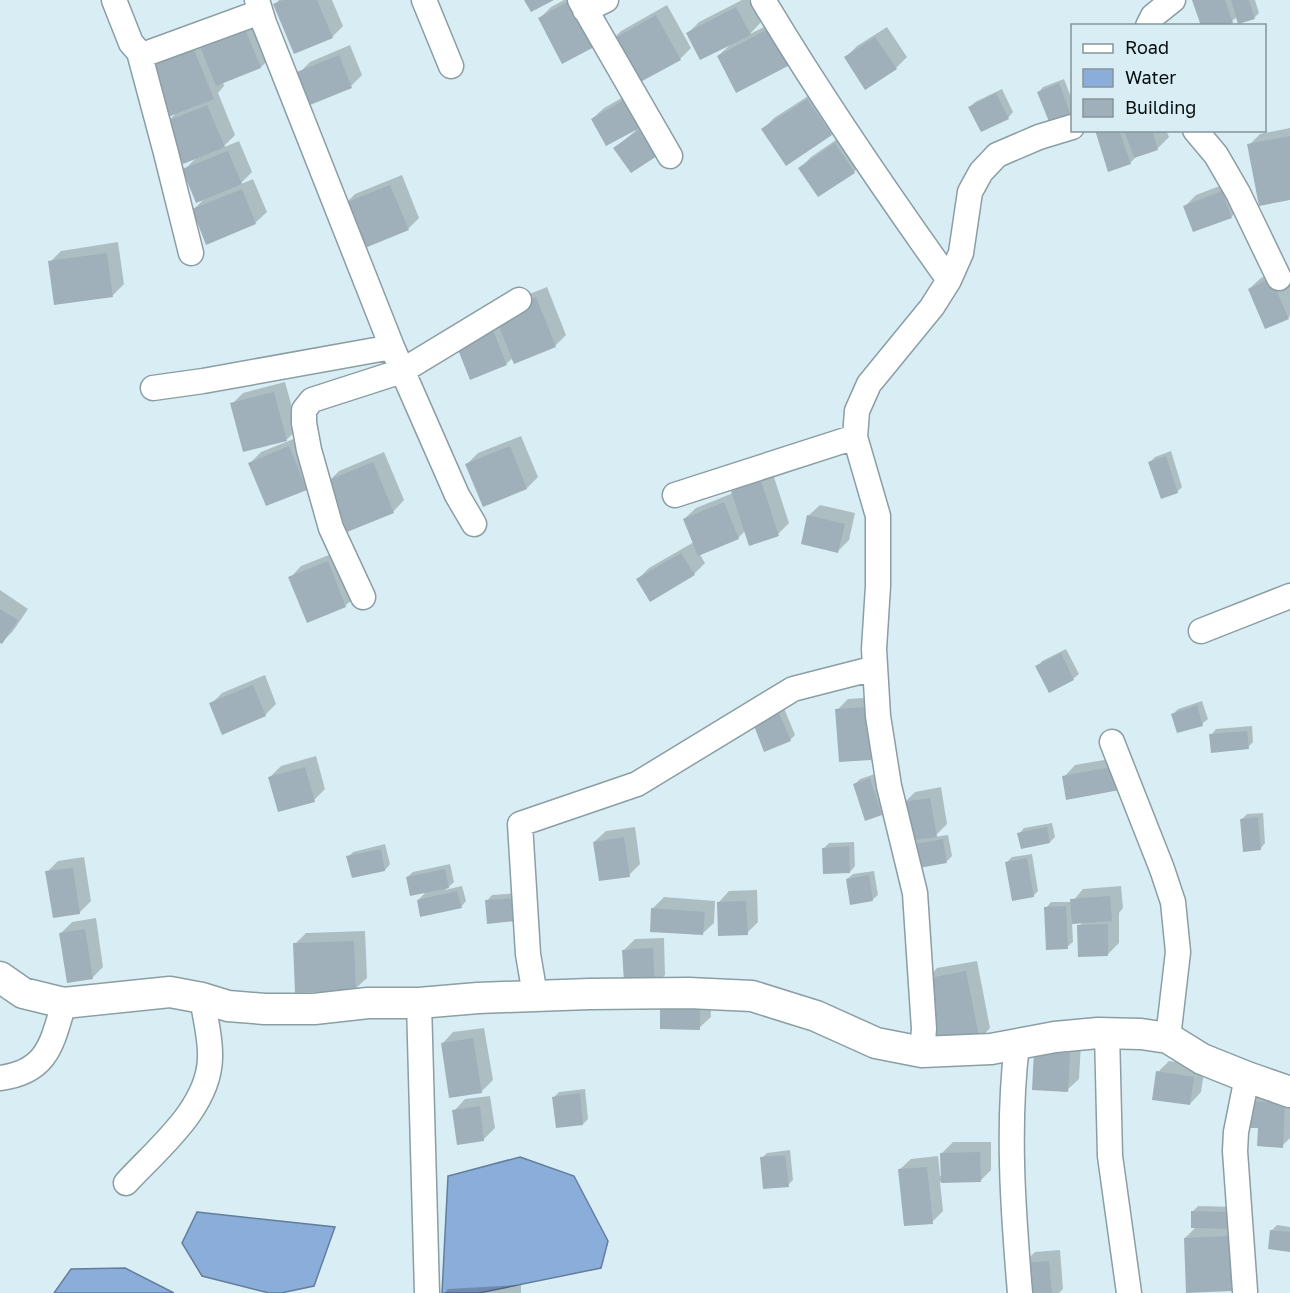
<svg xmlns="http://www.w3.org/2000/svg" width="1290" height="1293" viewBox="0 0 1290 1293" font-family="'Golos Text',sans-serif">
  <rect width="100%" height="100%" fill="#d9eef4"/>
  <path fill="#8badda" stroke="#637d9d" stroke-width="1.5" d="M 520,1157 L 574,1176 L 608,1241 L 601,1268 L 479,1293 L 442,1293 L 448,1176 Z
    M 197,1212 L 335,1227 L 314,1286 L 281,1293 L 269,1293 L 202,1276 L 182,1243 Z
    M 125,1268 L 174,1293 L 54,1293 L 71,1269 Z"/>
  <path fill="#0003" d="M 279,0 L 332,0 L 343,26 L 332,37 L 275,4 Z
    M 564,0 L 588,0 L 540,18 L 551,7 Z
    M 742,0 L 749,0 L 761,22 L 750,34 L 780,19 L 798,53 L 787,64 L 737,91 L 718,56 L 731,44 L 688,33 L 699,22 Z
    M 1193,0 L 1255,0 L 1259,13 L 1254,18 L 1237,17 L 1232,21 Z
    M 667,5 L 691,48 L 680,59 L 610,42 L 621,31 Z
    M 255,16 L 272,56 L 261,67 L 223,82 L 224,86 L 218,93 L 235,135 L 222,148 L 239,141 L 252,172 L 239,185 L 253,179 L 267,212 L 255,223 L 194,209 L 206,197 L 184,170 L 197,157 L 167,122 L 177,112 L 148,65 Z
    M 887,27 L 907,57 L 896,68 L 846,57 L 857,46 Z
    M 350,45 L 362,75 L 351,86 L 299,73 L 310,62 Z
    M 1064,79 L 1072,100 L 1072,119 L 1038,93 L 1043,87 Z
    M 641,87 L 656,154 L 615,148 L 635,131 L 634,129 L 592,119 L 604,108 Z
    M 819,89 L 842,123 L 831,134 L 763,129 L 774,118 Z
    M 1002,89 L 1013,112 L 1008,118 L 970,107 L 975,102 Z
    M 1290,128 L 1290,199 L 1249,145 L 1260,134 Z
    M 1096,130 L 1166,130 L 1169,137 L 1157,149 L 1138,155 L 1130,163 Z
    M 846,133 L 865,160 L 854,172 L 800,168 L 811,157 Z
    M 402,175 L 419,218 L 408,229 L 344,205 L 355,194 Z
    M 1233,181 L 1242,206 L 1231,217 L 1185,206 L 1196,195 Z
    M 118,242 L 124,284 L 113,295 L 50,262 L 61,251 Z
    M 1282,268 L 1290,286 L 1290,316 L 1288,318 L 1249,289 L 1261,278 Z
    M 547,287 L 566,335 L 555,346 L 513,358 L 506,364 L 455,337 L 507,303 Z
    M 285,382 L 298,429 L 286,440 L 232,404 L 243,393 Z
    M 301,436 L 317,477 L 306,488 L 250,463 L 261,452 Z
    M 521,436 L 538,477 L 527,488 L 467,464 L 478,453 Z
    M 1171,451 L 1182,487 L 1177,492 L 1150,462 L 1155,457 Z
    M 384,452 L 404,500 L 393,512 L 328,482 L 339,471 Z
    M 772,471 L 789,523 L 778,534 L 745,531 L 738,538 L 699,553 L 705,563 L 694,574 L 638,579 L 649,568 L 694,542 L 684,519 L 696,508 L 733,493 L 743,480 Z
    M 820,505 L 855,513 L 849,540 L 838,551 L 808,516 Z
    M 339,551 L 357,595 L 345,606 L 290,578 L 301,566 Z
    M 0,590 L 28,609 L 13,631 L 2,642 L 0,641 Z
    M 1066,649 L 1079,674 L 1073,679 L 1037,667 L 1042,661 Z
    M 265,675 L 276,704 L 265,715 L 211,704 L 222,693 Z
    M 878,697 L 882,747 L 871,759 L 837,710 L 848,699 Z
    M 1202,701 L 1208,719 L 1202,724 L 1173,714 L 1178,709 Z
    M 784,708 L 795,735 L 790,740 L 760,718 Z
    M 1252,726 L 1253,742 L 1248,747 L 1211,735 L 1216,729 Z
    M 316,756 L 325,789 L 314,800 L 270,777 L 281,766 Z
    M 1127,756 L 1130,777 L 1064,777 L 1075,765 Z
    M 875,774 L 886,809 L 881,814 L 855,784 L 860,779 Z
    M 941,787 L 947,824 L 934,837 L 948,835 L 952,856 L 947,861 L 911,846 L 918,838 L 904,803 L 915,792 Z
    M 1263,813 L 1265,843 L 1260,849 L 1242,819 L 1247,814 Z
    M 1052,823 L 1055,837 L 1050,842 L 1019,834 L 1024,828 Z
    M 635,827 L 640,864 L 629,875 L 594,842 L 606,831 Z
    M 854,842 L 855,866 L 850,872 L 824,848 L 829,843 Z
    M 385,844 L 390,864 L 385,870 L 348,857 L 353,852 Z
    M 1032,854 L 1038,891 L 1033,896 L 1006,863 L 1012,857 Z
    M 84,857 L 91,901 L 79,913 L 47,872 L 58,861 Z
    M 450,864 L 454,882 L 445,890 L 462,886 L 466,901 L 461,907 L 418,900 L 427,891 L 407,877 L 413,872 Z
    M 874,871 L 878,895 L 872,900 L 847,879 L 853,874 Z
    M 1121,886 L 1123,908 L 1119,913 L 1119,943 L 1108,954 L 1079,926 L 1083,922 L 1072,922 L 1073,942 L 1067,947 L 1046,908 L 1051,902 L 1072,902 L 1083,889 Z
    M 757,890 L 758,922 L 747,933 L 718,903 L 729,891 Z
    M 519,893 L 521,914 L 487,901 L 492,895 Z
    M 664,897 L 715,901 L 714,923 L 702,934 L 653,908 Z
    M 96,918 L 103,967 L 92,978 L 61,933 L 72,922 Z
    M 365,931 L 367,978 L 355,989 L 295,944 L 306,933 Z
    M 664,938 L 665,975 L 654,986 L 623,951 L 635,939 Z
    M 977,961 L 990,1028 L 979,1040 L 926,980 L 937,968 Z
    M 710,994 L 711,1017 L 699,1028 L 662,1004 Z
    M 484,1028 L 493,1080 L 481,1092 L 442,1044 L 453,1032 Z
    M 1081,1043 L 1079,1079 L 1067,1090 L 1036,1051 Z
    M 1169,1061 L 1205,1066 L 1201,1092 L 1190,1104 L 1158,1072 Z
    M 585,1089 L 588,1119 L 583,1124 L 554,1097 L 559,1092 Z
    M 1260,1091 L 1290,1092 L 1290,1138 L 1282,1146 L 1259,1127 L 1249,1102 Z
    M 490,1096 L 495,1128 L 483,1140 L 454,1111 L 465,1099 Z
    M 953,1142 L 991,1142 L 991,1170 L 980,1181 L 940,1182 L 943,1211 L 932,1222 L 899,1170 L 911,1159 L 938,1156 L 940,1176 L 942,1176 L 942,1153 Z
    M 790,1150 L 793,1180 L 788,1185 L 762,1158 L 767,1153 Z
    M 1198,1206 L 1237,1207 L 1243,1278 L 1232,1290 L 1185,1238 L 1197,1226 L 1193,1211 Z
    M 1277,1225 L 1290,1227 L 1290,1250 L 1272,1230 Z
    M 1060,1250 L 1063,1289 L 1059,1293 L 1026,1293 L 1024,1263 L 1035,1252 Z
    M 521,1285 L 521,1293 L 445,1293 L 448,1289 Z"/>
  <path fill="#9fb0ba" d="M 283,0 L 317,0 L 333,38 L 294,54 L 273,4 Z
    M 524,0 L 554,0 L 531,12 Z
    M 571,0 L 596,46 L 562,64 L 538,18 Z
    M 1192,0 L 1225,0 L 1233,23 L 1225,26 L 1201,26 Z
    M 1231,0 L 1249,0 L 1255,19 L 1238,24 Z
    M 736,7 L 751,35 L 700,60 L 686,33 Z
    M 656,15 L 681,60 L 633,86 L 608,42 Z
    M 244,26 L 261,68 L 216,86 L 199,44 Z
    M 768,29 L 788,66 L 736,93 L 717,56 Z
    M 875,37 L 897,69 L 865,90 L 844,57 Z
    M 193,47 L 214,99 L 168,117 L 147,65 Z
    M 339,55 L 352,88 L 310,105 L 297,72 Z
    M 1059,83 L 1072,118 L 1052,129 L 1037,92 Z
    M 996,93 L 1009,119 L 981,132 L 968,107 Z
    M 629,97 L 645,125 L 606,146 L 591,119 Z
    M 807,99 L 832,135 L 786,166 L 761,129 Z
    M 207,105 L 225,147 L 183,164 L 165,122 Z
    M 639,130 L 657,156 L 631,173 L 613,148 Z
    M 1095,130 L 1119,130 L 1131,164 L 1108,172 Z
    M 1124,130 L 1152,130 L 1158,150 L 1134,158 Z
    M 1290,136 L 1290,200 L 1259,206 L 1247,144 Z
    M 835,143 L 855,173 L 818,197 L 798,168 Z
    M 228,151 L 242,184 L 196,203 L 182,169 Z
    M 390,185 L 409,230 L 360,250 L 342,204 Z
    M 242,189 L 256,224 L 206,245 L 192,209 Z
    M 1222,191 L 1232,218 L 1193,232 L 1183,206 Z
    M 107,253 L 113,297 L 54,305 L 48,261 Z
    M 1271,278 L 1289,319 L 1265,329 L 1248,289 Z
    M 536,297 L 556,347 L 514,364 L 494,314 Z
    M 490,323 L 507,365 L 470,380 L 453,337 Z
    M 274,392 L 287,441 L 243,452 L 230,403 Z
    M 289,446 L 307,490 L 266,506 L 248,463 Z
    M 510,446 L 527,489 L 483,507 L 465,464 Z
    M 1166,456 L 1178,493 L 1161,499 L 1148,462 Z
    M 373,462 L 394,513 L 347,532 L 326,481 Z
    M 761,481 L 779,536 L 749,546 L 731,491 Z
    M 724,502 L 739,539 L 698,556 L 683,519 Z
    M 807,515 L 845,524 L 838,553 L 801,544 Z
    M 681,553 L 695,575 L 650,602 L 636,579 Z
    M 328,561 L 346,607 L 307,623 L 288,577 Z
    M 0,609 L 18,620 L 2,644 L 0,643 Z
    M 1061,653 L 1074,680 L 1049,693 L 1035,666 Z
    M 253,685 L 266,716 L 222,735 L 209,703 Z
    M 1197,705 L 1203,726 L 1177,733 L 1171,714 Z
    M 867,707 L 871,760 L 839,762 L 835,709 Z
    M 779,713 L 791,741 L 764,752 L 753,723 Z
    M 1247,731 L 1249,749 L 1211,753 L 1209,734 Z
    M 1116,766 L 1120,790 L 1066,800 L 1062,776 Z
    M 305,767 L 315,802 L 278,812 L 268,777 Z
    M 870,778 L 882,815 L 865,821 L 853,784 Z
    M 930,798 L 937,837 L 908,841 L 902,802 Z
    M 1258,817 L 1261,850 L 1243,852 L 1240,819 Z
    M 1047,827 L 1050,843 L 1021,849 L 1017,833 Z
    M 624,837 L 630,877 L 599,881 L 593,842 Z
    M 943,839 L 947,863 L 913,869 L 909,845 Z
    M 849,846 L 850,873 L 823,874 L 822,848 Z
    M 381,849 L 385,871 L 352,878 L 346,856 Z
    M 1027,858 L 1034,897 L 1012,901 L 1005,862 Z
    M 73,868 L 80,914 L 53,918 L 45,871 Z
    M 445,869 L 449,888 L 410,896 L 406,877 Z
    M 869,875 L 873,901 L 850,905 L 846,879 Z
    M 457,891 L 462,908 L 420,917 L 417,900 Z
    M 1110,896 L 1112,921 L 1072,924 L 1070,899 Z
    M 514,898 L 516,921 L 487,924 L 485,900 Z
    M 746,901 L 748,935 L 718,936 L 717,902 Z
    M 1066,906 L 1068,949 L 1046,950 L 1044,907 Z
    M 651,908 L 705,912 L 703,935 L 650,932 Z
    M 1108,924 L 1108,956 L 1078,957 L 1077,925 Z
    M 85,929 L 93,979 L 67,983 L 59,933 Z
    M 354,941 L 356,991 L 295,993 L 293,943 Z
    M 653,948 L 655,987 L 624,982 L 622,950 Z
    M 966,971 L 980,1041 L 938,1049 L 924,979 Z
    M 660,1004 L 700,1005 L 700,1030 L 660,1029 Z
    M 473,1038 L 482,1093 L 449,1098 L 441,1043 Z
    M 1034,1051 L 1070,1053 L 1068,1092 L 1032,1090 Z
    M 1156,1071 L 1194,1077 L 1190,1105 L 1152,1100 Z
    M 580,1093 L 583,1125 L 556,1128 L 552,1097 Z
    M 1248,1101 L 1285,1103 L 1283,1148 L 1257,1146 L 1258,1128 L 1246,1128 Z
    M 480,1106 L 484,1141 L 457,1145 L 452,1110 Z
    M 980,1152 L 981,1182 L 941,1183 L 940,1153 Z
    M 785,1155 L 789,1187 L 763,1189 L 760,1157 Z
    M 927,1167 L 933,1224 L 904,1226 L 898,1169 Z
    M 1191,1211 L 1233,1212 L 1232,1229 L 1191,1228 Z
    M 1270,1230 L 1290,1232 L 1290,1252 L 1268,1249 Z
    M 1230,1236 L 1232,1291 L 1186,1293 L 1184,1238 Z
    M 1049,1261 L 1052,1293 L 1025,1293 L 1022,1263 Z"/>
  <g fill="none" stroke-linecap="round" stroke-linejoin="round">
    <g stroke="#8a9ea3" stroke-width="27">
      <path id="minor" d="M 114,0 L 131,43 L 139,52 L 148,53 L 260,12
        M 257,0 L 264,23 L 392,347 L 457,495 L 474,524
        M 424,0 L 451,66
        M 580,0 L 670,156
        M 763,0 C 821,97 884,189 949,280
        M 585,10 L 606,0
        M 1148,26 L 1153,16 L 1173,0
        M 139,52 L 166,153 L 191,253
        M 1195,130 L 1216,155 L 1238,193 L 1279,278
        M 153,388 L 203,381 L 392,347
        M 675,495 L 855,437
        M 363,597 L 331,528 L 309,450 L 304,423 L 304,410 L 312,400 L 402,371 L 519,300
        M 1201,631 L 1290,596
        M 1112,742 L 1162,869 L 1173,902 L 1178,952 L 1168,1038
        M 535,995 L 528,954 L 520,824 L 637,784 L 793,689 L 875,668
        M 419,1003 L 427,1293
        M 1107,1033 L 1110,1156 L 1129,1293
        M 1017,1044 C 1007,1127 1013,1210 1020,1293
        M 922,1052 L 924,1029 L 915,893 L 889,786 L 878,716 L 874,649 L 878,586 L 878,516 L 855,437 L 857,411 L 869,384 L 932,307 L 949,280 L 961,253 L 970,192 L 981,172 L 997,155 L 1039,137 L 1072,127
        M 0,1078 C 48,1072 52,1043 64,1003
        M 126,1183 C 157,1149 209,1108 210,1058 C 211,1039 205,1017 202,998
        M 1245,1291 L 1235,1151 L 1236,1132 L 1247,1077"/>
    </g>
    <g stroke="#8a9ea3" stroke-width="33">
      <path id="tertiary" d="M 0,977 L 23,993 L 64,1003 L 170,992 L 202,998 L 228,1006 L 265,1009 L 314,1009 L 368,1003 L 419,1003 L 478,998 L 589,994 L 689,993 L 752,996 L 816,1016 L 876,1043 L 922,1052 L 991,1049 L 1055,1037 L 1098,1033 L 1141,1034 L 1168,1038 L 1202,1059 L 1247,1077 L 1290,1092"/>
    </g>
    <use href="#minor" stroke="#fff" stroke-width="24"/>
    <use href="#tertiary" stroke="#fff" stroke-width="30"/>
  </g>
  <rect x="1071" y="24" width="195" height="108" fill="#d9eef4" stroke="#859499" stroke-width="1.5"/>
  <rect x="1083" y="44" width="30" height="9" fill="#ffffff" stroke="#859499" stroke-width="1.5"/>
  <text x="1125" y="54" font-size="18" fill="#070e10">Road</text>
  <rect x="1083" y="69" width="30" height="18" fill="#8badda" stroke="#859499" stroke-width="1.5"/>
  <text x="1125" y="84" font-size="18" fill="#070e10">Water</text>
  <rect x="1083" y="99" width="30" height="18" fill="#9fb0ba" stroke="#859499" stroke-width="1.5"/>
  <text x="1125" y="114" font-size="18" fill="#070e10">Building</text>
</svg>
